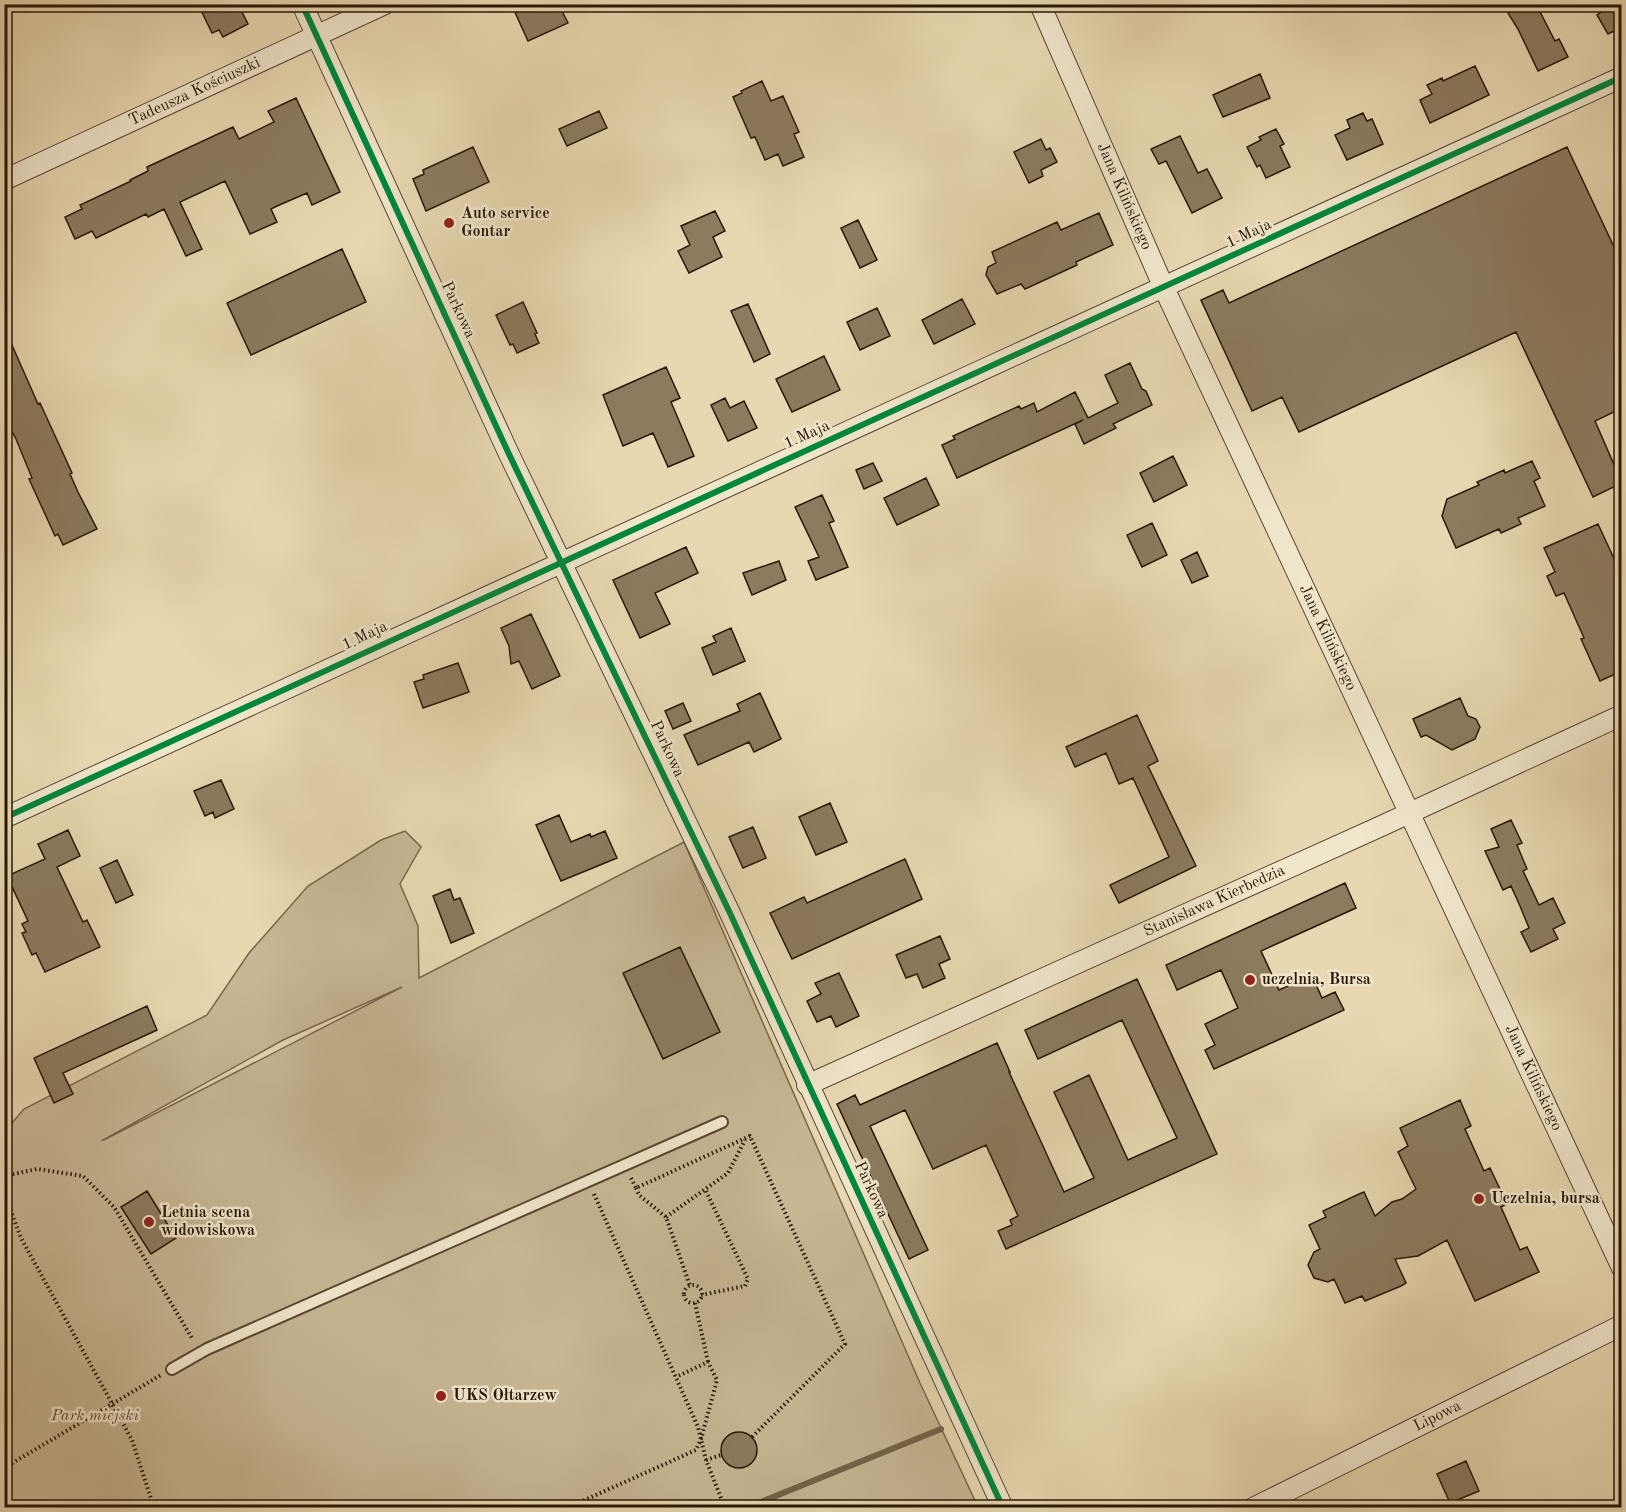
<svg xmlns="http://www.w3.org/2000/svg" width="1626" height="1512" viewBox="0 0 1626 1512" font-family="'Old Standard TT',serif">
  <rect width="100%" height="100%" fill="#e8d8b1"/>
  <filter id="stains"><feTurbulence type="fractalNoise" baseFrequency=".00333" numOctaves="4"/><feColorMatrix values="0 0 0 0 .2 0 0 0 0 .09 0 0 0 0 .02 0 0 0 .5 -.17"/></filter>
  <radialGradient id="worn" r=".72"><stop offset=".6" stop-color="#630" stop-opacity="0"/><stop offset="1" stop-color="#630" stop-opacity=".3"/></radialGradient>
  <path fill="#c7b794" stroke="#78674d" stroke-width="1.5" fill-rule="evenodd" d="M 405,831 L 421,847 L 400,884 L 418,926 L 419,978 L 684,842 L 920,1383 L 978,1507 L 5,1508 L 5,1131 L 24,1109 L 207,1015 L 249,953 L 308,886 L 381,840 ZM 402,987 L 104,1140 L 103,1140 L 283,1040 Z"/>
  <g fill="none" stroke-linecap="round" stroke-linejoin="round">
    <path stroke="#74634a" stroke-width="6" d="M 746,1508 L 941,1429"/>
  </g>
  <path fill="#8c7b5f" stroke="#281706" stroke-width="1.5" d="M 198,4 L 232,4 L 235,11 L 240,8 L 248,24 L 223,37 L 219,30 L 212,33 Z
    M 526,4 L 567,4 L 563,13 L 568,23 L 528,41 L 514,10 Z
    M 1525,4 L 1536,4 L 1555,41 L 1559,39 L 1568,57 L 1538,71 L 1518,29 L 1508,13 Z
    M 1597,4 L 1622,4 L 1622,27 L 1608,34 L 1597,15 L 1601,12 Z
    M 1475,66 L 1489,95 L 1430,123 L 1420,100 L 1432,94 L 1427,85 L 1442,78 L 1443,81 Z
    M 1260,74 L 1270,98 L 1223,117 L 1213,95 Z
    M 762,81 L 771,101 L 783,96 L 799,132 L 794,134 L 804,157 L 783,166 L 778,154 L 765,160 L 755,137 L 751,138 L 733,97 L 742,93 L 741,91 Z
    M 296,98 L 340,192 L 312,205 L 307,193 L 277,206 L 271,209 L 277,222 L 250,234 L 225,181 L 180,202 L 202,249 L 186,256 L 164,209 L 148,217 L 146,214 L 96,238 L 92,231 L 75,239 L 65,217 L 82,209 L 80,205 L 131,181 L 130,180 L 148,171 L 147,167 L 233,127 L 239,139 L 274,122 L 268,111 Z
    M 599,111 L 607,128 L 567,146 L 559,129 Z
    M 1363,113 L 1367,121 L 1372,119 L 1383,144 L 1347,160 L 1335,135 L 1350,128 L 1347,120 Z
    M 1276,129 L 1284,144 L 1280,146 L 1290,167 L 1266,178 L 1260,165 L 1257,167 L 1247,147 L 1261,140 L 1259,137 Z
    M 1180,136 L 1198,173 L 1207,169 L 1222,198 L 1192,213 L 1166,161 L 1159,164 L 1151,149 Z
    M 1041,139 L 1046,150 L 1050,148 L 1057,162 L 1041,170 L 1043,176 L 1029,183 L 1014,152 Z
    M 473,147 L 489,182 L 426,211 L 413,179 L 424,174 L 423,170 Z
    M 1567,147 L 1622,264 L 1622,408 L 1595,421 L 1622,483 L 1593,497 L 1516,332 L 1299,432 L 1282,397 L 1252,411 L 1201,300 L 1223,290 L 1229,303 Z
    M 715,211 L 725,231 L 713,237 L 722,257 L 689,273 L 678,251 L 690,245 L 681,226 Z
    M 1099,213 L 1113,245 L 1076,262 L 1077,265 L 1025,289 L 1021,284 L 997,294 L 986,275 L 988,267 L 996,263 L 992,252 L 1057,222 L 1061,230 Z
    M 858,220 L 877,260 L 860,268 L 841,228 Z
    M 342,249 L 366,302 L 251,355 L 227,303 Z
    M 962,299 L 975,324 L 934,344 L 922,320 Z
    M 523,302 L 537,333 L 535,334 L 539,343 L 517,353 L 513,344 L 510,345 L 496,315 Z
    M 748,304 L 770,354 L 754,362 L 731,311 Z
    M 877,308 L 890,336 L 860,350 L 847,322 Z
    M 4,327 L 38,404 L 40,403 L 72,473 L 70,474 L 78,492 L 97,529 L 63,545 L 58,534 L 55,536 L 29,479 L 32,478 L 16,439 L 11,430 L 4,433 Z
    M 824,356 L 840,390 L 792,412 L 776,379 Z
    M 1130,363 L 1142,389 L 1146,391 L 1152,405 L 1113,424 L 1116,428 L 1084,444 L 1075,424 L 1083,420 L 957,478 L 942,445 L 955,439 L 953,436 L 1019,406 L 1021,409 L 1034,403 L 1037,412 L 1075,392 L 1088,418 L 1118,403 L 1105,375 Z
    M 666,367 L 680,398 L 671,402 L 694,456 L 668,467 L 653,433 L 623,446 L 603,395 Z
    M 725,398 L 730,408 L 744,401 L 757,428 L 728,441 L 711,405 Z
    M 1173,456 L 1187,485 L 1154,502 L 1140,473 Z
    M 1532,461 L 1540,478 L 1534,481 L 1545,506 L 1518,518 L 1521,524 L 1501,533 L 1499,529 L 1456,548 L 1442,516 L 1447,499 L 1479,485 L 1477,482 L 1504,470 L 1505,473 Z
    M 873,463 L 882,481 L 864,489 L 856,470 Z
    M 926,478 L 939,505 L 897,525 L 884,498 Z
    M 822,495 L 834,521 L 829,523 L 848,567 L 816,580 L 808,561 L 819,557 L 795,507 Z
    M 1152,523 L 1167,555 L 1142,567 L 1127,535 Z
    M 1598,524 L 1622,576 L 1622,671 L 1600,681 L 1581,639 L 1584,638 L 1564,593 L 1556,596 L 1547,576 L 1555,572 L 1544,548 Z
    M 686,547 L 698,573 L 655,593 L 670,624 L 640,638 L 613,580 Z
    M 1197,552 L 1208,576 L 1192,583 L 1181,560 Z
    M 779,561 L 786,580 L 752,595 L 743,573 Z
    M 531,614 L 560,676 L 532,689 L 519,661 L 511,664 L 509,646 L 501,628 Z
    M 731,628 L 745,661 L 713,675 L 702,648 L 716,642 L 713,636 Z
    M 458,663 L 469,692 L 423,708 L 414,682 L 424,679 L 423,675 Z
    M 760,693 L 781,739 L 754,752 L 749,742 L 698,765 L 684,735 L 740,711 L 737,704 Z
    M 1460,698 L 1468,716 L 1476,719 L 1480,727 L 1475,739 L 1452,750 L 1426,735 L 1421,737 L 1413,719 Z
    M 683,703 L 691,721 L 673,729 L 665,711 Z
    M 1137,715 L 1158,761 L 1148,766 L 1196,866 L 1119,903 L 1110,885 L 1169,857 L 1133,778 L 1119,784 L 1106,753 L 1075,767 L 1066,747 Z
    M 221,780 L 234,809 L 215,818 L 213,812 L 205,816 L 194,791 Z
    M 830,803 L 847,842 L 816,855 L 799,817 Z
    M 559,815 L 571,842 L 590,834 L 591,837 L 605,831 L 617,858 L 561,881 L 536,825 Z
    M 1511,820 L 1522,843 L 1517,845 L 1527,869 L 1523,871 L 1539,905 L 1553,898 L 1565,923 L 1553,929 L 1558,939 L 1531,952 L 1521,932 L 1529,928 L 1520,906 L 1511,886 L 1503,890 L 1485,851 L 1499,847 L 1491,829 Z
    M 753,827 L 766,858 L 743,868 L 729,837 Z
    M 68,830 L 80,856 L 57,867 L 83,922 L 87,920 L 100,947 L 45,972 L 36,953 L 32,955 L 22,933 L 26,932 L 22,924 L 28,921 L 7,876 L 45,859 L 38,844 Z
    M 905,859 L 922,899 L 792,959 L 770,913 L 804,897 L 807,903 Z
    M 117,860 L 133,895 L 116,903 L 100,868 Z
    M 1345,883 L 1356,908 L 1261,951 L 1279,990 L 1312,975 L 1322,998 L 1335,992 L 1344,1010 L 1214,1069 L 1205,1050 L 1215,1045 L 1205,1024 L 1238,1008 L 1221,970 L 1177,990 L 1166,965 Z
    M 450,889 L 454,900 L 460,898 L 474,933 L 451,943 L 433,896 Z
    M 940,936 L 950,959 L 939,964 L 945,978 L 923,988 L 917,974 L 906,978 L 896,955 Z
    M 680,947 L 720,1032 L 663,1059 L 623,973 Z
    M 839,973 L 859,1016 L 836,1027 L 831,1016 L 817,1022 L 807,1001 L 821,994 L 815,983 Z
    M 1137,979 L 1217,1154 L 1006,1249 L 998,1231 L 1012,1225 L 1010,1220 L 1018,1216 L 986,1145 L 933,1169 L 905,1110 L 870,1126 L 928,1250 L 909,1259 L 837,1104 L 855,1095 L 860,1105 L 997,1043 L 1010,1072 L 1009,1072 L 1064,1192 L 1094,1178 L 1054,1092 L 1089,1075 L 1128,1160 L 1177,1138 L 1122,1020 L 1038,1059 L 1025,1030 Z
    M 147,1006 L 157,1030 L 63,1073 L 73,1094 L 54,1103 L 34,1058 Z
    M 1460,1100 L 1471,1126 L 1465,1129 L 1484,1171 L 1490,1168 L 1507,1204 L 1501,1207 L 1520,1250 L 1527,1247 L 1539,1272 L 1475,1301 L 1447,1240 L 1418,1256 L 1395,1259 L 1406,1283 L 1401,1286 L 1365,1301 L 1362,1296 L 1345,1303 L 1334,1279 L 1328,1282 L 1314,1278 L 1308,1265 L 1314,1252 L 1320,1249 L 1309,1225 L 1326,1217 L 1323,1211 L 1359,1194 L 1364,1192 L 1375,1216 L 1392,1202 L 1402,1199 L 1416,1189 L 1398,1152 L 1408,1146 L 1400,1128 Z
    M 147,1191 L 176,1238 L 151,1254 L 121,1207 Z
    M721 1450a18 18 0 1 1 36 0a18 18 0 1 1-36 0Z
    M 1466,1461 L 1479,1491 L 1450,1503 L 1437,1474 Z"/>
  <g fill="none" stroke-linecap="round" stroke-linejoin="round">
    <g stroke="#584731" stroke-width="14">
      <path id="service" d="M 172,1369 L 207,1349 L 722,1122"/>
    </g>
    <g stroke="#584731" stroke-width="22">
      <g id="minor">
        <path d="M 302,4 L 508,452 L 729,911 L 1003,1508"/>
        <path id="s1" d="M 1040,4 L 1164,288 L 1622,1268"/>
        <path id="s2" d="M 4,180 L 385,4"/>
        <path d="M 4,818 C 543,569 1083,325 1622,77"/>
        <path id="s3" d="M 807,1085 L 1377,828 L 1622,715"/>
        <path id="s4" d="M 1253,1508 L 1622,1325"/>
      </g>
    </g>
    <path stroke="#281706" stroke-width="4" stroke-dasharray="1.5 3" stroke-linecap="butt" d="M 4,1176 L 37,1169 L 83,1176 L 114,1207 L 193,1340
      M 631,1178 L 636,1188 L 750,1136 L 845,1344 L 752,1437
      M 636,1188 L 639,1195 L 666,1217 L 690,1286
      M 4,1193 L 21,1238 L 132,1440 L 154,1508
      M 594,1194 L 698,1427 L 706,1460 L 725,1508
      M 666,1217 L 728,1173 L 745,1140
      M684 1294a9 9 0 1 1 18 0a9 9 0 1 1-18 0Z
      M 701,1295 L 745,1286 L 748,1279 L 705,1189
      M 695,1303 L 708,1362
      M 706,1460 L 721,1455
      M 4,1468 L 161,1375
      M 4,1501 L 24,1508
      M 567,1508 L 696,1450 L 701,1439 L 717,1380 L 708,1362 L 676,1377"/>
    <use href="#service" stroke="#f0e6cc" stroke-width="10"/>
    <use href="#minor" stroke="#f0e6cc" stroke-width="20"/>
    <g stroke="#f0e6cc" stroke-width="10">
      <path id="cycleway" d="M 302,4 L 508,452 L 729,911 L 1003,1508
        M 4,818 C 543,569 1083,325 1622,77"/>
    </g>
    <use href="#cycleway" stroke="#00873e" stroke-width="6"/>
  </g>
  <g fill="#8f2418" stroke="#f0e6cc" stroke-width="2">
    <circle cx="449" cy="223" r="6"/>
    <circle cx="1250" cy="980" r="6"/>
    <circle cx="1479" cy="1199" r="6"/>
    <circle cx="149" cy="1222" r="6"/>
    <circle cx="441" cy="1396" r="6"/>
  </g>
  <g text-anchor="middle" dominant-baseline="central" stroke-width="5" stroke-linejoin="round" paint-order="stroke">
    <g font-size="16" fill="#281706" stroke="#f0e6cc">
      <text stroke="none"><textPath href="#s2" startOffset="210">Tadeusza Kościuszki</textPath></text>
      <text stroke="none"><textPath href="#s1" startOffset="210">Jana Kilińskiego</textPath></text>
      <text transform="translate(1249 234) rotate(-25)">1 Maja</text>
      <text transform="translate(458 310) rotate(65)">Parkowa</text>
      <text transform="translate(807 435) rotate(-24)">1 Maja</text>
      <text transform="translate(365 636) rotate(-25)">1 Maja</text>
      <text stroke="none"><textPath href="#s1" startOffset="696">Jana Kilińskiego</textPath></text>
      <text transform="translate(667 749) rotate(65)">Parkowa</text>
      <text stroke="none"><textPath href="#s3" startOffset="447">Stanisława Kierbedzia</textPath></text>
      <text stroke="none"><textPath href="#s1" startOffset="1182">Jana Kilińskiego</textPath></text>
      <text transform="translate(871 1190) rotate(65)">Parkowa</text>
      <text stroke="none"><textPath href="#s4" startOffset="206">Lipowa</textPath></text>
    </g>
    <g font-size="16" font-weight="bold" fill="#281706" stroke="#f0e6cc" text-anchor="start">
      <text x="461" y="214">Auto service<tspan x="461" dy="18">Gontar</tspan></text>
      <text x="1262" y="980">uczelnia, Bursa</text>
      <text x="1491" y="1199">Uczelnia, bursa</text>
      <text x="161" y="1213">Letnia scena<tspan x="161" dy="18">widowiskowa</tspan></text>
      <text x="453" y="1396">UKS Ołtarzew</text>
    </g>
    <g font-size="16" font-style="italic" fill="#584731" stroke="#f0e6cc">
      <text x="95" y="1416">Park miejski</text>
    </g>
  </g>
  <rect width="1626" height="1512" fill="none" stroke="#e8d8b1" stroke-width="24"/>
  <rect x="6" y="6" width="1614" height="1500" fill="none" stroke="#281706" stroke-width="3"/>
  <rect x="12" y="12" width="1602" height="1488" fill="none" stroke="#281706" stroke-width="1.5"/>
  <rect width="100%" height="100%" filter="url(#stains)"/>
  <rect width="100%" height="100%" fill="url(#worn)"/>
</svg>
